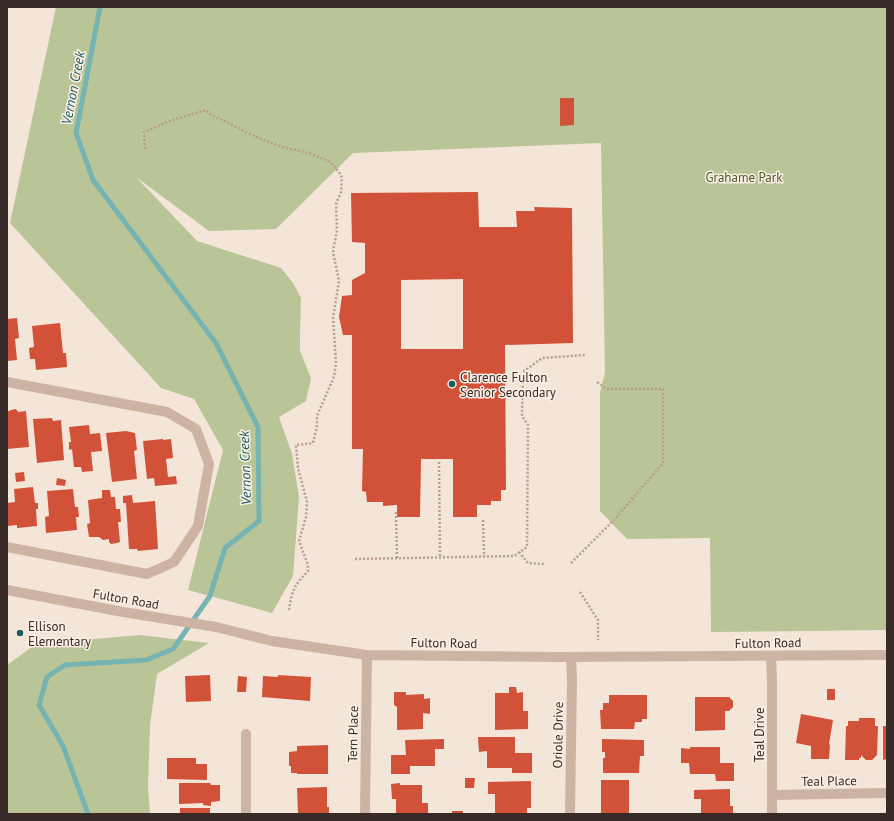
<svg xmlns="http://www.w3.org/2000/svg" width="894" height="821" viewBox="0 0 894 821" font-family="'PT Sans',sans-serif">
  <rect width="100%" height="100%" fill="#f4e5d9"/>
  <path fill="#b9c497" d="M 56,7 L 887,7 L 887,630 L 711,632 L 710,538 L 627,539 L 600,511 L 600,392 L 605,373 L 601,143 L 353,153 L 276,229 L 209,231 L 136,177 L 197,241 L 281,268 L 293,283 L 301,298 L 300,335 L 300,351 L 311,378 L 306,401 L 279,417 L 292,454 L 299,497 L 293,576 L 272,613 L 188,590 L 223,450 L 194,399 L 161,388 L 10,223 Z
    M 140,635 L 209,643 L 157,674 L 150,725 L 148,787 L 150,814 L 7,814 L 7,665 L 36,644 Z"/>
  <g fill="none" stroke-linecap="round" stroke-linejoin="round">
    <path stroke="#75b4b2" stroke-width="5" d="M 88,814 L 63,746 L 39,705 L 47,677 L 65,665 L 146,660 L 173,649 L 210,596 L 225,548 L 259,521 L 258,427 L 216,343 L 93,180 L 76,133 L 100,7"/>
  </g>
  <path fill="#d25239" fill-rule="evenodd" d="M 560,98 L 574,98 L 574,125 L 560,126 Z
    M 478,192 L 479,227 L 517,227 L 516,211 L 535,211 L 534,207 L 572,208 L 573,343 L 505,345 L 506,490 L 501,490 L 501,501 L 491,501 L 491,505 L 477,505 L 477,517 L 453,517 L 453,459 L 421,459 L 420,517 L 397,517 L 397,505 L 383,506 L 383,502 L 367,502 L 366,492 L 362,491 L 363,449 L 352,449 L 352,335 L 343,335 L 339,317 L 342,296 L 352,295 L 352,280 L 365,273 L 365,243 L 352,242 L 351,193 ZM 463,279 L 463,349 L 401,349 L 401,280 Z
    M 17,318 L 19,338 L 15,339 L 17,360 L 7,361 L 7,319 Z
    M 60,323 L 63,353 L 66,353 L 67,367 L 36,370 L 35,359 L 30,359 L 29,348 L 34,347 L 32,326 Z
    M 16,409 L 18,412 L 26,411 L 29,447 L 7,449 L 7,412 L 11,410 Z
    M 52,418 L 53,421 L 61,420 L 64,460 L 37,463 L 33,419 Z
    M 89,425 L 90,434 L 100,433 L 102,451 L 91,452 L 93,471 L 82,472 L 81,467 L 74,467 L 72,449 L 69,450 L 69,442 L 71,442 L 69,427 Z
    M 126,431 L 135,433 L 137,450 L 134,451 L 137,479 L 112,482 L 106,433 Z
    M 163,439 L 163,440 L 171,439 L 173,458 L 166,459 L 168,477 L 176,476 L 177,484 L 155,486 L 154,478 L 147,479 L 143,441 Z
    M 24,472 L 25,481 L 16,482 L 15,473 Z
    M 57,478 L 66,480 L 65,486 L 56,485 Z
    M 33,487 L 35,503 L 38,503 L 38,509 L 36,509 L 37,526 L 17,528 L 17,525 L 8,526 L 7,503 L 15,502 L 14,489 Z
    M 73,489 L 75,507 L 78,507 L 79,517 L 76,517 L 77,530 L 46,533 L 45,517 L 49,516 L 47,491 Z
    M 102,490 L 110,490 L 111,497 L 115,497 L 116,509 L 120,509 L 121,522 L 118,522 L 120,542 L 117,543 L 111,544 L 109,542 L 109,539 L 103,540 L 99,537 L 89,537 L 87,524 L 90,523 L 88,500 L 102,498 Z
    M 132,495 L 133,503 L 155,501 L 158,549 L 138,551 L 137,549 L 129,549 L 126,503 L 123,503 L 123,496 Z
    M 210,675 L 211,701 L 186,702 L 185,676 Z
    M 278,675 L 311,677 L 310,701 L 262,697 L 263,676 L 278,677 Z
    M 238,676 L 247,677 L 246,692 L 237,692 Z
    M 509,687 L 516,687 L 517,693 L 523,692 L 523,711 L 528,711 L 528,729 L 495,730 L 495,693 L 509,693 Z
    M 827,689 L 835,689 L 835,700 L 827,700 Z
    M 394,692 L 406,692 L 406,695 L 424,694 L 424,699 L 430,698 L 430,714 L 423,713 L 423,729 L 397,730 L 397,707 L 394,705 Z
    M 609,695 L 647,695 L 647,719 L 642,719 L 642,722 L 635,722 L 634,729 L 601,729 L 600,710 L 603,710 L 603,703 L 609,703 Z
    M 695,697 L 729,697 L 733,701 L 733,707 L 729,711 L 725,711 L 725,730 L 695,731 Z
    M 801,714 L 833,720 L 829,744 L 830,745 L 829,759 L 811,759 L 811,746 L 796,743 Z
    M 859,718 L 875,718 L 875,726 L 878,726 L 877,755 L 872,760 L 866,760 L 861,755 L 861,758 L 859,758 L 859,760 L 845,760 L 846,726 L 848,726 L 848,721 L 859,721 Z
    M 883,726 L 887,726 L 887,759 L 883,760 Z
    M 478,737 L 515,737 L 515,753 L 532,753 L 532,773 L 512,773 L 512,768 L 487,768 L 487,751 L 479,752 Z
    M 444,739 L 444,749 L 435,749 L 435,766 L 410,766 L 410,774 L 391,774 L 391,755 L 406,755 L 405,740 Z
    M 602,739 L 644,740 L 644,756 L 640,756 L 639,773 L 603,773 L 603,758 L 605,758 L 605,752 L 602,752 Z
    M 328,745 L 328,774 L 297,774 L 297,773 L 291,773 L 291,766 L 289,766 L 289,752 L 297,751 L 297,746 Z
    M 690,747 L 720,747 L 720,763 L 734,763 L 734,781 L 716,781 L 715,774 L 690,774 L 689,763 L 681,763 L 681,748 L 690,749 Z
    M 167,758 L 196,758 L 196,764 L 207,764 L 207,780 L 167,779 Z
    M 465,778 L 475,778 L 474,788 L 465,788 Z
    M 601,780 L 629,780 L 629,814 L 601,814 Z
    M 531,781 L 531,808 L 527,808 L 527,814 L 495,814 L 495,794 L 488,794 L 488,782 Z
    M 179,783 L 210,783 L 211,785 L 220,785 L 220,801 L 211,802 L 211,806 L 203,805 L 203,803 L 179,804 Z
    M 400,783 L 400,785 L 422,785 L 422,803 L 428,803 L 428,814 L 396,814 L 396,799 L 392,799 L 391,784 Z
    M 327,787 L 327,807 L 329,807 L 329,814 L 298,814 L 297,788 Z
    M 730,789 L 730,806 L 733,806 L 733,814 L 701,814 L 701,799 L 694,799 L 694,790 Z
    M 180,808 L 210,808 L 210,814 L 180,814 Z
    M 452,811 L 463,811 L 463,814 L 452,814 Z"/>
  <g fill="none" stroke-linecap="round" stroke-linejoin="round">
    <path stroke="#b99d8e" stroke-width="2.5" stroke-dasharray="2 2" stroke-linecap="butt" d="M 145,149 L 144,132 L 172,120 L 206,110 L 210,114 L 256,137 L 283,147 L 309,153 L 330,162 L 339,172 L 342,178 L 341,192 L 336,204 L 337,230 L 333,252 L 339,281 L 333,318 L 336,363 L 334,377 L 317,416 L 317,426 L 313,443 L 296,445 L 298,468 L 307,502 L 306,517 L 299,541 L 308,565 L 308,571 C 294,586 292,590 289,610
      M 439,462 L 440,558
      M 396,512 L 397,558
      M 483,520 L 484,557
      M 519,552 L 528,563 L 544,564
      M 355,559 L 514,556 L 527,547 L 528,425 L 522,416 L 523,372 L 542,358 L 585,355
      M 571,563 L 615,519 L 663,463 L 663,389 L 607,389 L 597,382
      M 580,592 L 598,620 L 598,640"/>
    <path stroke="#cdb3a4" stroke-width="10" d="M 7,382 L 167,412 L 196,429 L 209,464 L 198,526 L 174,562 L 147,574 L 7,547
      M 7,590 L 123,612 L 216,627 L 272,641 L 367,655 L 560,657 L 887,655
      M 771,656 L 772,681 L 772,814
      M 772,795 L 887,793
      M 246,814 L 246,734
      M 365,814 L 367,655
      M 570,814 L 572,679 L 571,657"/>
  </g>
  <g fill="#175d5d" stroke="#fbf0e6" stroke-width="1.5">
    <circle cx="452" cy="384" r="4"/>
    <circle cx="20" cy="633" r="4"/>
  </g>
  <g text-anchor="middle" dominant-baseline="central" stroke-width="3" stroke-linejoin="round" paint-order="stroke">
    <g font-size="13" fill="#4a5927" stroke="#fbf0e6">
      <text x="744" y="177">Grahame Park</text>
    </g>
    <g font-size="13" fill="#382a26" stroke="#fbf0e6" text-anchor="start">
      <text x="460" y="377">Clarence Fulton<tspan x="460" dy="15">Senior Secondary</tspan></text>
      <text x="28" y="626">Ellison<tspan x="28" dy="15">Elementary</tspan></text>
    </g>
    <g font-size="13" fill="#382a26" stroke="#fbf0e6">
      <text transform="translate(126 599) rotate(10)">Fulton Road</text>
      <text transform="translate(444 643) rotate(1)">Fulton Road</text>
      <text transform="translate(768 643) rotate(-1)">Fulton Road</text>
      <text transform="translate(353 734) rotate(-89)">Tern Place</text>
      <text transform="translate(558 735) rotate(-89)">Oriole Drive</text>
      <text transform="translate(759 735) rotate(-90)">Teal Drive</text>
      <text transform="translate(829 781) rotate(-1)">Teal Place</text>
    </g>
    <g font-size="14" font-style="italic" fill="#175d5d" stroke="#fbf0e6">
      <text transform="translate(73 88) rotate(-79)">Vernon Creek</text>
      <text transform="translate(245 468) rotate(-92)">Vernon Creek</text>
    </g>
  </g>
  <rect width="894" height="821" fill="none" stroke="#382a26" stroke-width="16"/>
</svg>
